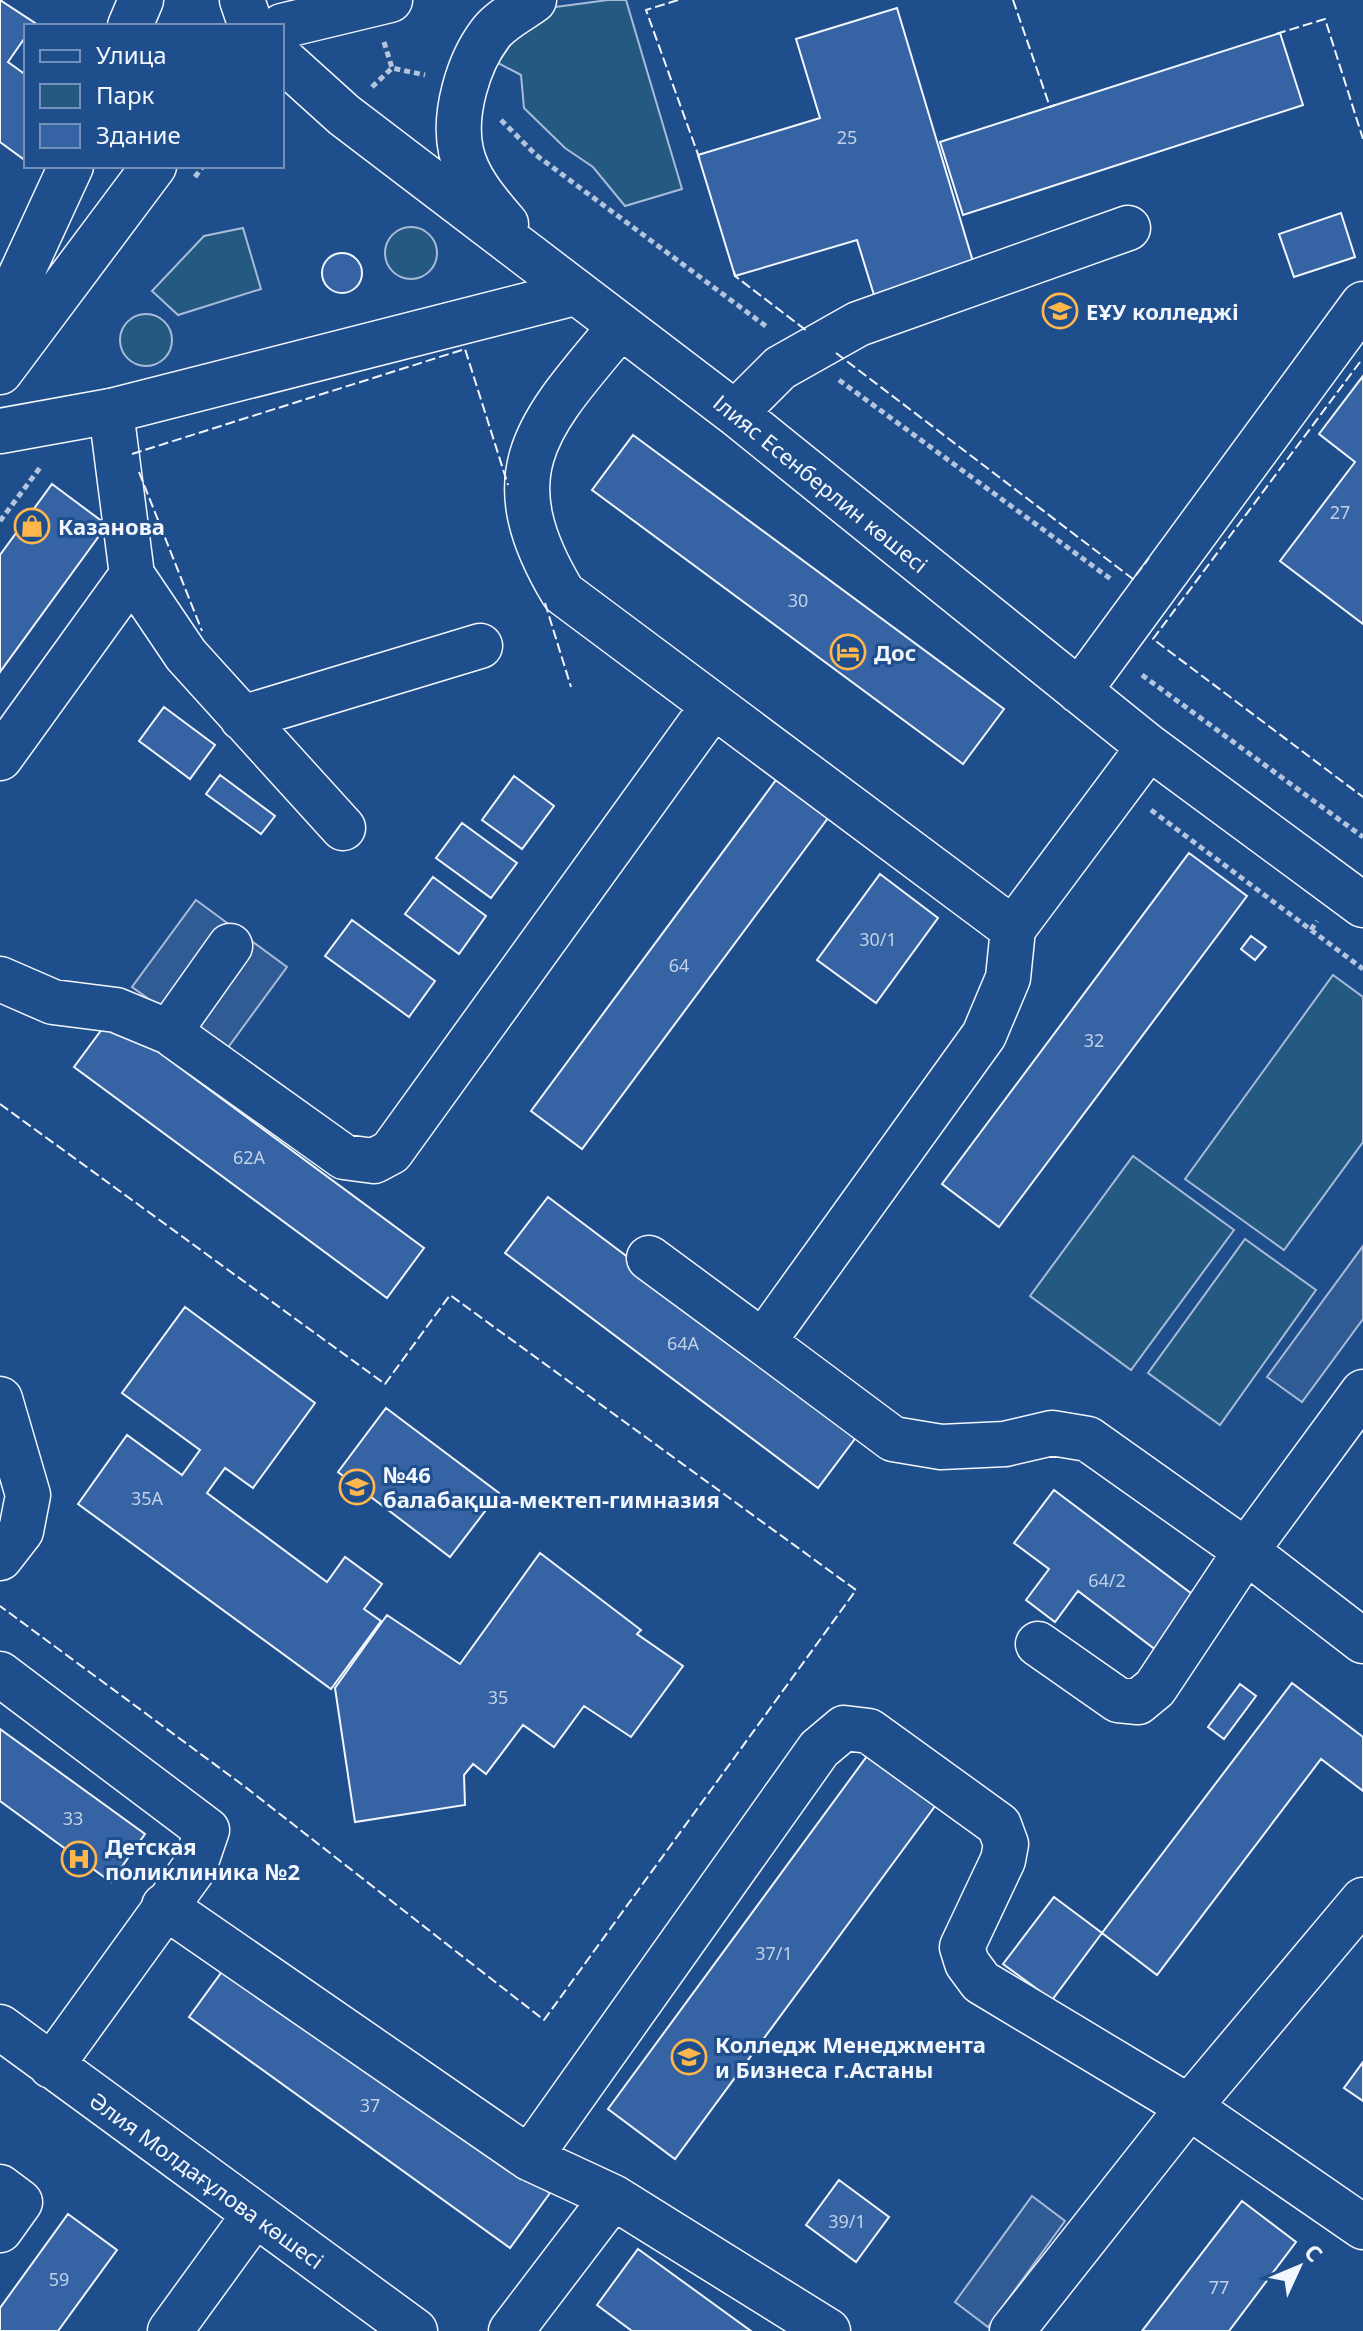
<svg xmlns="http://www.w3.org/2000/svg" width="1363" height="2331" viewBox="0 0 1363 2331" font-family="'Noto Sans',sans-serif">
  <rect width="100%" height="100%" fill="#1f4e8c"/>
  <path fill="#245a82" stroke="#a8bbd7" stroke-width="2" d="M 608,0 L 626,0 L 682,189 L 625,206 L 593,167 L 565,148 L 524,108 L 521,75 L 498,63 L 533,10 Z
    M385 253a26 26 0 1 1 52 0a26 26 0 1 1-52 0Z
    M 243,228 L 261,289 L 178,315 L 152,291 L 204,236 Z
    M120 340a26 26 0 1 1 52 0a26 26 0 1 1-52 0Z
    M 1333,975 L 1363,997 L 1363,1142 L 1284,1250 L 1185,1179 Z
    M 1133,1156 L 1234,1230 L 1131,1370 L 1030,1296 Z
    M 1245,1239 L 1316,1290 L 1220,1425 L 1148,1373 Z"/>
  <path fill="#305b95" stroke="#a8bbd7" stroke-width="2" d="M 196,900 L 287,967 L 224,1053 L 132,987 Z
    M 1363,1246 L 1363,1319 L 1302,1402 L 1267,1377 Z
    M 1032,2196 L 1065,2221 L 988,2327 L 955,2302 Z"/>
  <path fill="#3563a3" stroke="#f2f6ff" stroke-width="2" d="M 0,0 L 35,23 L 26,26 L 26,36 L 8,62 L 26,75 L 26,161 L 0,142 Z
    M 897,8 L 974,265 L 874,295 L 857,240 L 735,276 L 698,155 L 820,118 L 796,39 Z
    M 1280,33 L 1303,105 L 963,215 L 940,142 Z
    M 1341,213 L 1355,257 L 1294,277 L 1279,234 Z
    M322 273a20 20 0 1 1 40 0a20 20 0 1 1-40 0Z
    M 1363,376 L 1363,624 L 1280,561 L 1355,462 L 1319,434 Z
    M 633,435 L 1004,709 L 963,764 L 592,490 Z
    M 52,484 L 107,525 L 0,672 L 0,555 Z
    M 164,707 L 215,745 L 190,779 L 139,741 Z
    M 220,775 L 275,816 L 261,834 L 206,794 Z
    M 514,776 L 554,806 L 522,849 L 482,820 Z
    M 776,780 L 828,818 L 582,1149 L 531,1111 Z
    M 462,823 L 517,863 L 491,898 L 436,858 Z
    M 1189,853 L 1247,896 L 999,1227 L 942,1184 Z
    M 880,874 L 938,918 L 876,1003 L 817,960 Z
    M 433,877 L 486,916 L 459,954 L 405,914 Z
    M 352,920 L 435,981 L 409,1017 L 325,956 Z
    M 1251,936 L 1266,947 L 1255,960 L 1241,949 Z
    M 111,1017 L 424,1248 L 387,1298 L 74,1067 Z
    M 548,1197 L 860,1432 L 818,1488 L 505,1253 Z
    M 185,1307 L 315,1403 L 253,1488 L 225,1468 L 207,1493 L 327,1582 L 345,1557 L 382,1584 L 364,1609 L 381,1621 L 331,1689 L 78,1504 L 127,1435 L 182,1475 L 200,1450 L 122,1393 Z
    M 386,1408 L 499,1493 L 450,1557 L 338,1472 Z
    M 1054,1490 L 1200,1600 L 1160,1653 L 1078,1591 L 1055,1622 L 1026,1600 L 1049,1569 L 1014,1543 Z
    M 540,1553 L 641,1630 L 637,1634 L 683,1666 L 631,1737 L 584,1706 L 554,1747 L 523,1725 L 486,1774 L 473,1764 L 464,1775 L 465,1805 L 355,1822 L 335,1688 L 387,1615 L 460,1664 Z
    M 1292,1683 L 1363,1737 L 1363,1791 L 1321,1759 L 1157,1975 L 1102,1933 Z
    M 1240,1684 L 1256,1696 L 1224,1739 L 1208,1727 Z
    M 0,1729 L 145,1834 L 111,1882 L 0,1801 Z
    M 873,1748 L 941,1798 L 675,2159 L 608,2109 Z
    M 1054,1897 L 1102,1933 L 1052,2000 L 1003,1964 Z
    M 229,1962 L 550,2193 L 510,2248 L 189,2017 Z
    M 1363,2062 L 1363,2101 L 1344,2088 Z
    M 839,2180 L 889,2217 L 856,2262 L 806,2225 Z
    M 1242,2201 L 1296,2242 L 1229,2331 L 1142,2331 Z
    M 68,2214 L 117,2250 L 58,2331 L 0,2331 L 0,2308 Z
    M 638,2249 L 751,2331 L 632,2331 L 597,2305 Z"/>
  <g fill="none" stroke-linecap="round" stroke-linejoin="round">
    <g stroke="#f2f6ff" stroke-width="47">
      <path id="minor" d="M 282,26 L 390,0
        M 282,59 L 344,115 L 735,413 L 1149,747 L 1363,905
        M 506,224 C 487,202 467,179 461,151 C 453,114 468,63 490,34 C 500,20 521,10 534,0
        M 620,327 C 540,423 489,470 563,593 L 1013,929
        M 111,411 L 132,575 L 186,655 L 343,828
        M 735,413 L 780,368 L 858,324 L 1128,228
        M 1079,691 L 1363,304
        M 242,718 L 480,646
        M 0,758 L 132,575
        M 0,979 L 53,1002 L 116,1010 L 169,1032 L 344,1157 L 374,1161 L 391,1152 L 713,706
        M 169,1032 L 230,946
        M 649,1258 L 763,1342
        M 1363,1392 L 1246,1551 L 1363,1641
        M 0,1399 L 28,1495 L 21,1531 L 0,1558
        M 1038,1644 L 1118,1700 L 1138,1702 L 1155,1688 L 1246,1551 L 1088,1439 L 1052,1433 L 1005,1444 L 941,1447 L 893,1439 L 763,1342 L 984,1035 L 1008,978 L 1013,929 L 1149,747
        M 0,1674 L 207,1830 L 194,1868 L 51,2066
        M 164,1906 L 529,2158 L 613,2197 L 511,2331
        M 0,2027 L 415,2331
        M 529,2158 L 819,1749 L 844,1728 L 869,1731 L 999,1825 L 1006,1844 L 1003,1860 L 962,1947 L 967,1963 L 981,1982 L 1189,2107 L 1363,1900
        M 0,2187 L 20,2202 L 0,2230
        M 613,2197 L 828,2331
        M 170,2331 L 255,2214
        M 1012,2331 L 1189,2107 L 1363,2227"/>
    </g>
    <g stroke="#f2f6ff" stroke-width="47">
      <path id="major" d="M 242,0 L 251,26
        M 130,26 L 141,0
        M 0,320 L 71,166
        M 0,372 L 154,166
        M 0,431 L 111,411 L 575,293"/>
    </g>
    <path stroke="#b3c4dc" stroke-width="5" stroke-dasharray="6 4" stroke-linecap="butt" d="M 384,42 L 392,68
      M 372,87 L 392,68 L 425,75
      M 501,120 L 536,155 L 767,327
      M 195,177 L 203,166
      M 839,380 L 1112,580
      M 0,521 L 42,465
      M 1142,675 L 1363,837
      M 1151,810 L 1311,930 L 1317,921
      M 1311,930 L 1363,969"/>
    <use href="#minor" stroke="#1f4e8c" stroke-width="44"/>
    <use href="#major" stroke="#1f4e8c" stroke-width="44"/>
    <path stroke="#f2f6ff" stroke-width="2" stroke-dasharray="10 4" stroke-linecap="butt" d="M 678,0 L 646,10 L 700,160
      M 1013,0 L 1050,107 L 1055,105
      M 1276,34 L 1325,19 L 1363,139
      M 734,271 L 735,276 L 807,331
      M 836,353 L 1133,579 L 1149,558
      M 1360,362 L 1153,639 L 1363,797
      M 132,454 L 465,349 L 508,485
      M 139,472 L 202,631
      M 545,603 L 571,687
      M 0,1104 L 385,1384 L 450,1295 L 856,1590 L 544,2020 L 244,1786 L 0,1606"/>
  </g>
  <defs>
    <g id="university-ring" transform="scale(1.8)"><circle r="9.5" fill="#1f4e8c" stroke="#ffb74d" stroke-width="1.5"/><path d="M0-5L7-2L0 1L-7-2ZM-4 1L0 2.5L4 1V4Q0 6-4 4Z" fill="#ffb74d"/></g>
    <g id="shop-ring" transform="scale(1.8)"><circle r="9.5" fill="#1f4e8c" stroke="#ffb74d" stroke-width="1.5"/><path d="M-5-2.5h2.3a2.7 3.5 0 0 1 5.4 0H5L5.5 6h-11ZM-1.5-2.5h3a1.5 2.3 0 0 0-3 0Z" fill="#ffb74d"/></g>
    <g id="hotel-ring" transform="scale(1.8)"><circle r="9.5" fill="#1f4e8c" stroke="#ffb74d" stroke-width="1.5"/><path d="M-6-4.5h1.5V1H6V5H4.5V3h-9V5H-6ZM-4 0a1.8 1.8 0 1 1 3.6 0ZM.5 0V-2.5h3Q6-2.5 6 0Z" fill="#ffb74d"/></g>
    <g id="school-ring" transform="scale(1.8)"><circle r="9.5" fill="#1f4e8c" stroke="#ffb74d" stroke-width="1.5"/><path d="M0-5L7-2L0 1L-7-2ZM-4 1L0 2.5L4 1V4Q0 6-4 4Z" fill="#ffb74d"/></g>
    <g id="hospital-ring" transform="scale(1.8)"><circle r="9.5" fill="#1f4e8c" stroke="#ffb74d" stroke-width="1.5"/><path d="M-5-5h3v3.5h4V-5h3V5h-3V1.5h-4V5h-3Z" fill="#ffb74d"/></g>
  </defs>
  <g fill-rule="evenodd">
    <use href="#university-ring" x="1060" y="311"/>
    <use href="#shop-ring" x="32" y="526"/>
    <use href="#hotel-ring" x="848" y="652"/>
    <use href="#school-ring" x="357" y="1487"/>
    <use href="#hospital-ring" x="79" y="1859"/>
    <use href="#school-ring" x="689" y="2057"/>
  </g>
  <g text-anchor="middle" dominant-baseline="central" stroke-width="6" stroke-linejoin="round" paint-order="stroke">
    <g font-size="18" fill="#c3d1e8">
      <text x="847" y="137">25</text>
      <text x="1340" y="512">27</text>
      <text x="798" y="600">30</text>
      <text x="878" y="939">30/1</text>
      <text x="679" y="965">64</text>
      <text x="1094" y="1040">32</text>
      <text x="249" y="1157">62А</text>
      <text x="683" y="1343">64А</text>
      <text x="147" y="1498">35А</text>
      <text x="1107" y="1580">64/2</text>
      <text x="498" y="1697">35</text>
      <text x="73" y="1818">33</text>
      <text x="774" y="1953">37/1</text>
      <text x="370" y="2105">37</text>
      <text x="847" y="2221">39/1</text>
      <text x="59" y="2279">59</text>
      <text x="1219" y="2287">77</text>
    </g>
    <g font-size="22" font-weight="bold" fill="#f2f6ff" stroke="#1f4e8c" text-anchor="start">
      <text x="1086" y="311">ЕҰУ колледжі</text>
      <text x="58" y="526">Казанова</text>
      <text x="874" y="652">Дос</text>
      <text x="383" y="1474">№46<tspan x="383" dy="25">балабақша-мектеп-гимназия</tspan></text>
      <text x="105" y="1846">Детская<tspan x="105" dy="25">поликлиника №2</tspan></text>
      <text x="715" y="2044">Колледж Менеджмента<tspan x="715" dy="25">и Бизнеса г.Астаны</tspan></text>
    </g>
    <g font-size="22" fill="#f2f6ff" stroke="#1f4e8c">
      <text transform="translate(821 483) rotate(39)">Ілияс Есенберлин көшесі</text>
      <text transform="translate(207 2180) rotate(36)">Әлия Молдағұлова көшесі</text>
    </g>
  </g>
  <rect x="24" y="24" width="260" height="144" fill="#1f4e8c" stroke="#7391ba" stroke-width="2"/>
  <rect x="40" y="50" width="40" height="12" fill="#1f4e8c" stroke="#7391ba" stroke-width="2"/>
  <text x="96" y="64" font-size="24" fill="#f2f6ff">Улица</text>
  <rect x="40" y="84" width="40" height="24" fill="#245a82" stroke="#7391ba" stroke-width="2"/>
  <text x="96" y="104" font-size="24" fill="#f2f6ff">Парк</text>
  <rect x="40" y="124" width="40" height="24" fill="#3563a3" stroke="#7391ba" stroke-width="2"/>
  <text x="96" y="144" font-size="24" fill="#f2f6ff">Здание</text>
  <g transform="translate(1299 2267) rotate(46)" stroke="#1f4e8c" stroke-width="6" paint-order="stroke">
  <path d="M0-6L14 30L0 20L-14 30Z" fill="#f2f6ff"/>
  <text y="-12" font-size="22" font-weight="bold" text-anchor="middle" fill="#f2f6ff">С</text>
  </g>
</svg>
